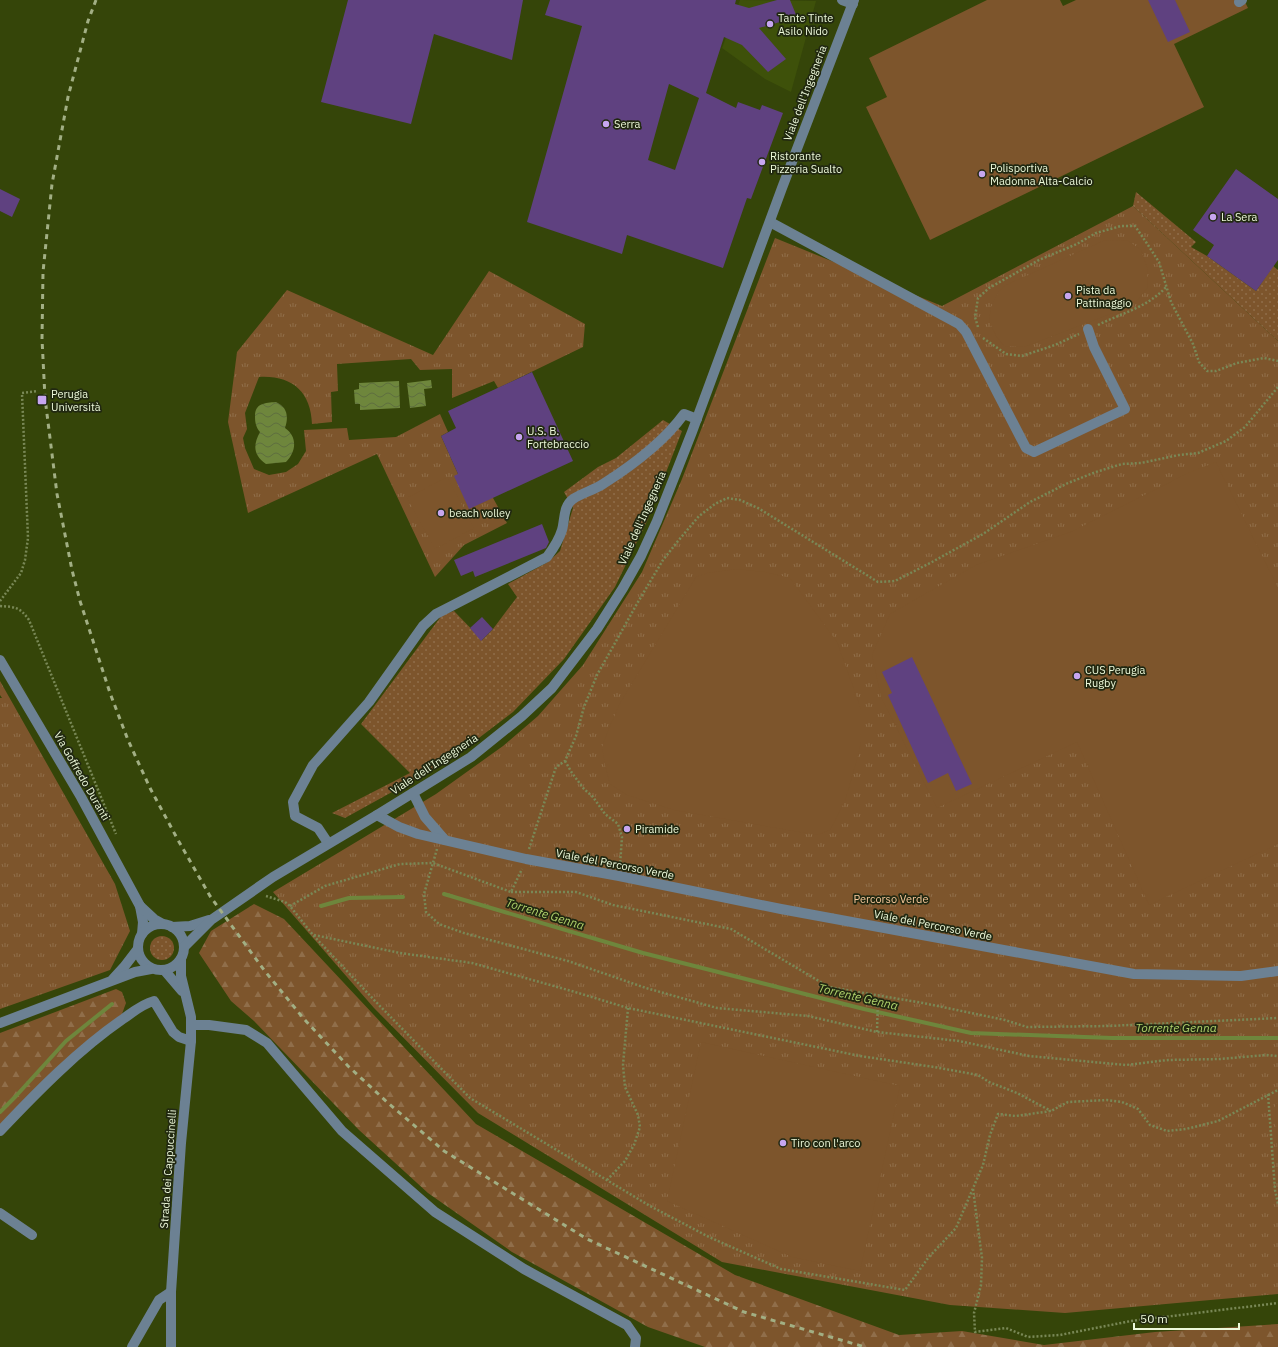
<svg xmlns="http://www.w3.org/2000/svg" width="1278" height="1347" viewBox="0 0 1278 1347" font-family="'IBM Plex Sans',sans-serif">
  <style>
    .built { fill: #3e510a }
    .grass { fill: url(#grass-tufts) }
    .forest { fill: url(#forest-firs) }
    .garden { fill: url(#garden-dots) }
    .pitch { fill: #7d552c }
    .water { fill: url(#water-waves) }
    .lines { fill: none; stroke-linecap: round; stroke-linejoin: round }
    .stream { stroke: #6e863c; stroke-width: 4 }
    .building { fill: #5f4180; fill-rule: evenodd }
    .path { stroke: #798856; stroke-width: 2.5; stroke-dasharray: 2 2; stroke-linecap: butt }
    .minor { stroke: #6c8193; stroke-width: 10 }
    .rail { stroke: #a2af84; stroke-width: 3; stroke-dasharray: 5 5; stroke-linecap: butt }
    .poi-dot { fill: #c7a6f0; stroke: #212811; stroke-width: 1.5 }
    .labels { text-anchor: middle; stroke-width: 3.5; stroke-linejoin: round; paint-order: stroke }
    .poi-label { font-size: 11px; fill: #edf9da; stroke: #212811; text-anchor: start }
    .street-label { font-size: 11px; fill: #edf9da; stroke: #212811 }
    .park-label { font-size: 11px; fill: #f9c99c; stroke: #212811 }
    .water-label { font-size: 12px; font-style: italic; fill: #afd16b; stroke: #212811 }
  </style>
  <defs>
    <pattern id="grass-tufts" width="24" height="20" patternUnits="userSpaceOnUse"><rect width="24" height="20" fill="#7d552c"/><path d="M3 7l-1-3M5 7V3M7 7l1-3M15 17l-1-3M17 17v-4M19 17l1-3" fill="none" stroke="#906e4a"/></pattern>
    <pattern id="forest-firs" width="22" height="20" patternUnits="userSpaceOnUse"><rect width="22" height="20" fill="#7d552c"/><path d="M5 1l3.5 6h-7zM16 11l3.5 6h-7z" fill="#906e4a"/></pattern>
    <pattern id="garden-dots" width="8" height="8" patternUnits="userSpaceOnUse"><rect width="8" height="8" fill="#7d552c"/><path d="M2 2h.1M6 6h.1" fill="none" stroke="#906e4a" stroke-width="1.8" stroke-linecap="round"/></pattern>
    <pattern id="water-waves" width="16" height="10" patternUnits="userSpaceOnUse"><rect width="16" height="10" fill="#6e863c"/><path d="M0 5q4-4 8 0t8 0" fill="none" stroke="#5e6e3e"/></pattern>
  </defs>
  <rect width="100%" height="100%" fill="#354509"/>
  <path class="built" d="M740,0L816,1L791,92L765,79L722,48Z"/>
  <g class="grass">
    <path d="M1133,206L1278,341V1294L1065,1313L950,1305L722,1262L478,1113L374,1008L273,892L436,794L503,746L538,716L583,665L642,572L682,479L775,238L942,306Z"/>
    <path d="M489,271L585,324L583,347L498,388L494,381L452,398V369L420,370L411,359L337,364L338,391L331,392L332,422L312,424C311,391 291,375 259,377L245,413L247,429L243,438L245,448L254,469L269,475L286,472L298,464L306,451L304,430L347,428L349,440L396,437L440,414L448,432L441,436L458,474L493,498L507,523L464,545L435,577L377,454L248,513L228,422L237,352L287,290L433,355Z"/>
    <path d="M0,681L115,884L130,931L110,970L0,1009V698H2L0,695Z"/>
  </g>
  <g class="forest">
    <path d="M254,904L284,919L476,1124L735,1275L899,1335L962,1331L1044,1345L1155,1332L1278,1324V1347H705L648,1327L512,1252L428,1193L359,1130L254,1021L231,1001L199,953L211,931Z"/>
    <path d="M116,989L122,992L126,1003L119,1022L0,1131V1033Z"/>
  </g>
  <g class="garden">
    <path d="M1136,192L1196,242L1191,247L1207,256L1256,291L1273,266L1278,270V341L1133,206Z"/>
    <path d="M663,420L682,431L648,519L615,587L564,659L513,712L450,760L345,818L332,813L410,773L361,724L442,615L454,611L482,640L493,629L517,597L508,584L548,562L560,551L573,508L564,492L598,467L616,458Z"/>
    <circle cx="162" cy="948" r="12"/>
  </g>
  <g class="pitch">
    <path d="M987,0H1060L1063,6L1076,0H1244L1248,8L1174,44L1204,107L930,240L866,107L887,97L869,58Z"/>
    <path d="M1127,240L1141,250L1147,267L1148,287L1136,302L1113,313L1024,347L1004,346L996,336L989,321L991,307L999,291L1006,285L1103,241Z"/>
    <path d="M1216,462L1278,588V844L1149,905L1077,742L937,808L881,697L872,655L890,614L976,565L1073,531L1186,474Z"/>
    <path d="M447,477L474,528L435,549L407,498Z"/>
    <path d="M737,569L765,572L790,578L837,642L861,709V742L858,756L845,801L830,830L817,835L674,810L627,795L610,784L605,765L602,747L608,731L619,705L696,577L707,573Z"/>
    <path d="M701,1042L900,1086L860,1271L792,1257L667,1201Z"/>
    <path d="M1278,1103V1157L1275,1104Z"/>
  </g>
  <g class="water">
    <path d="M431,380L432,388L424,389L426,406L410,408L407,383Z"/>
    <path d="M399,381L400,408L360,410V404H355L354,390L359,389V383Z"/>
    <path d="M276,402C287,407 289,416 285,428C298,437 296,452 286,462L266,464C253,455 253,445 260,432C256,427 255,423 255,416C255,403 265,403 276,402Z"/>
  </g>
  <g class="lines">
    <g class="stream">
      <path d="M444,894L643,953L864,1009L971,1033L1112,1038H1278"/>
      <path d="M321,906L349,898L403,897"/>
      <path d="M0,1112L16,1096L66,1041L112,1004"/>
    </g>
  </g>
  <g class="building">
    <path d="M348,0H523L512,60L434,34L411,124L321,102Z"/>
    <path d="M550,0H736L735,4L749,8L777,0H790L797,17L759,28L786,59L768,72L742,45L724,37L706,93L736,108L738,102L760,110L762,105L783,113L751,199L747,198L723,268L627,235L622,254L527,222L582,26L545,15ZM669,84L699,98L675,170L648,160Z"/>
    <path d="M1148,0H1175L1190,32L1168,42Z"/>
    <path d="M1236,169L1278,199V260L1256,291L1207,256L1214,245L1193,230Z"/>
    <path d="M0,189L20,199L12,217L0,211Z"/>
    <path d="M532,372L573,461L469,509L454,476L458,474L441,436L456,428L448,411Z"/>
    <path d="M542,524L549,542L546,548L475,577L473,571L461,576L454,560Z"/>
    <path d="M482,617L493,629L481,641L470,628Z"/>
    <path d="M912,657L972,784L956,791L948,773L928,783L888,695L892,693L882,672Z"/>
  </g>
  <g class="lines">
    <g class="path">
      <path d="M1098,325C1122,313 1148,307 1166,287"/>
      <path d="M978,327L975,317L978,298L989,288L1039,260L1077,244L1096,233L1121,226H1135L1146,242L1159,262L1171,302L1193,344L1199,362L1207,371H1216L1237,363L1264,358L1278,361"/>
      <path d="M983,338L1006,354L1022,356L1055,345L1079,334"/>
      <path d="M0,601L21,573L25,560L28,538L22,393L38,391"/>
      <path d="M0,606C15,607 20,607 29,620L116,834"/>
      <path d="M565,761L572,773L584,789L593,797L605,814L618,824L622,837L620,865"/>
      <path d="M437,849L424,894L426,912L439,924L464,933L568,961L646,988L717,1008L808,1016L877,1032L959,1041L1029,1056L1093,1062L1126,1065L1168,1060L1220,1059L1266,1055L1278,1056"/>
      <path d="M529,849L556,767L565,761L576,736L584,707L597,675L638,602L663,560L678,541L699,516L715,504L727,498L740,500L758,508L878,582L895,581L932,562L983,534L1030,502L1068,483L1096,472L1122,464L1141,463L1179,455L1198,453L1226,441L1245,427L1278,387"/>
      <path d="M511,892H576L613,905L731,929L829,987L923,1003L1005,1020L1027,1027L1109,1026L1278,1018"/>
      <path d="M266,896L285,902L290,906L313,935L376,1002L470,1098L650,1206L709,1237L781,1269L905,1290L928,1258L956,1228L983,1165L990,1135L998,1114L1016,1116L1051,1111L1068,1102L1107,1100L1122,1102L1138,1109L1150,1125L1167,1131L1186,1129L1218,1121L1278,1090"/>
      <path d="M290,906L325,886L400,864L433,863L511,892L522,869"/>
      <path d="M314,935L400,953L472,963L575,992L628,1008L860,1056L934,1067L978,1075L989,1082L1017,1093L1051,1111"/>
      <path d="M877,1032L878,996"/>
      <path d="M1268,1094L1275,1190L1278,1204"/>
      <path d="M607,1180L625,1161L634,1145L640,1127L638,1115L625,1087L623,1065L628,1008"/>
      <path d="M973,1189L982,1258L981,1285L974,1313L975,1332L1006,1328L1028,1337L1060,1335L1131,1321L1278,1303"/>
    </g>
    <g class="minor">
      <path d="M842,0L853,4"/>
      <path d="M1239,2L1242,0"/>
      <path d="M770,222L959,324L966,332L1026,448L1034,452L1125,409L1094,347L1088,329"/>
      <path d="M0,660L81,797L140,906L143,922L142,934"/>
      <path d="M413,793L425,817L445,840"/>
      <path d="M377,815L399,827L418,834L526,859L619,876L781,909L1134,974L1241,976L1278,971"/>
      <path d="M328,843L318,828L295,816L293,802L313,765L369,702L423,626L436,614L547,557C553,549 559,540 562,530C565,520 563,506 573,499C582,493 594,490 603,484C633,465 663,443 684,414L697,419"/>
      <path d="M140,906L154,919L163,924"/>
      <circle cx="161" cy="947" r="23"/>
      <path d="M172,927L190,926L209,920"/>
      <path d="M184,947L211,920L273,877L377,815L471,757L522,716L552,688L597,629L623,588L641,556L657,521L692,432L782,188L854,0"/>
      <path d="M165,971L182,991"/>
      <path d="M113,979L124,967L137,950"/>
      <path d="M0,1023L135,972L151,969"/>
      <path d="M191,1025H209L246,1030L267,1043L342,1131L435,1212L524,1269L627,1325L636,1338L635,1347"/>
      <path d="M0,1131C37,1092 78,1050 123,1019C133,1012 142,1004 154,1001L173,1032L179,1037L191,1041"/>
      <path d="M0,1213L32,1235"/>
      <path d="M132,1347L159,1300L171,1292"/>
      <path d="M171,1347V1292L181,1143L191,1041V1017L181,976V959"/>
    </g>
    <path class="rail" d="M96,0L88,21L68,97L52,184L43,272L42,339L45,398L57,494L72,570L80,601L110,693L128,740L150,788L178,840L210,896L264,970L304,1019L348,1066L387,1102L444,1151L587,1239L744,1312L865,1347"/>
  </g>
  <g class="poi-dot">
    <circle cx="770" cy="24" r="4"/>
    <circle cx="606" cy="124" r="4"/>
    <circle cx="762" cy="162" r="4"/>
    <circle cx="982" cy="174" r="4"/>
    <circle cx="1213" cy="217" r="4"/>
    <circle cx="1068" cy="296" r="4"/>
    <rect x="37" y="395" width="10" height="10" rx="2"/>
    <circle cx="519" cy="437" r="4"/>
    <circle cx="441" cy="513" r="4"/>
    <circle cx="1077" cy="676" r="4"/>
    <circle cx="627" cy="829" r="4"/>
    <circle cx="783" cy="1143" r="4"/>
  </g>
  <g class="labels">
    <g class="poi-label">
      <text x="778" y="22">Tante Tinte<tspan x="778" dy="13">Asilo Nido</tspan></text>
      <text x="614" y="128">Serra</text>
      <text x="770" y="160">Ristorante<tspan x="770" dy="13">Pizzeria Sualto</tspan></text>
      <text x="990" y="172">Polisportiva<tspan x="990" dy="13">Madonna Alta-Calcio</tspan></text>
      <text x="1221" y="221">La Sera</text>
      <text x="1076" y="294">Pista da<tspan x="1076" dy="13">Pattinaggio</tspan></text>
      <text x="51" y="398">Perugia<tspan x="51" dy="13">Università</tspan></text>
      <text x="527" y="435">U.S. B.<tspan x="527" dy="13">Fortebraccio</tspan></text>
      <text x="449" y="517">beach volley</text>
      <text x="1085" y="674">CUS Perugia<tspan x="1085" dy="13">Rugby</tspan></text>
      <text x="635" y="833">Piramide</text>
      <text x="791" y="1147">Tiro con l'arco</text>
    </g>
    <g class="street-label">
      <text transform="translate(805 93) rotate(-69)" y="4">Viale dell'Ingegneria</text>
      <text transform="translate(642 518) rotate(-66)" y="4">Viale dell'Ingegneria</text>
      <text transform="translate(434 764) rotate(-33)" y="4">Viale dell'Ingegneria</text>
      <text transform="translate(82 776) rotate(60)" y="4">Via Goffredo Duranti</text>
      <text transform="translate(615 864) rotate(11)" y="4">Viale del Percorso Verde</text>
      <text transform="translate(933 925) rotate(11)" y="4">Viale del Percorso Verde</text>
      <text transform="translate(168 1169) rotate(-86)" y="4">Strada dei Cappuccinelli</text>
    </g>
    <g class="park-label">
      <text x="891" y="903">Percorso Verde</text>
    </g>
    <g class="water-label">
      <text transform="translate(545 914) rotate(17)" y="4">Torrente Genna</text>
      <text transform="translate(858 997) rotate(13)" y="4">Torrente Genna</text>
      <text x="1176" y="1032">Torrente Genna</text>
    </g>
  </g>
  <path d="M1134 1323v6h105v-6" fill="none" stroke="#edf9da" stroke-width="2"/>
  <text x="1140" y="1323" font-size="12" fill="#edf9da" stroke="#212811" stroke-width="3" paint-order="stroke">50 m</text>
</svg>
